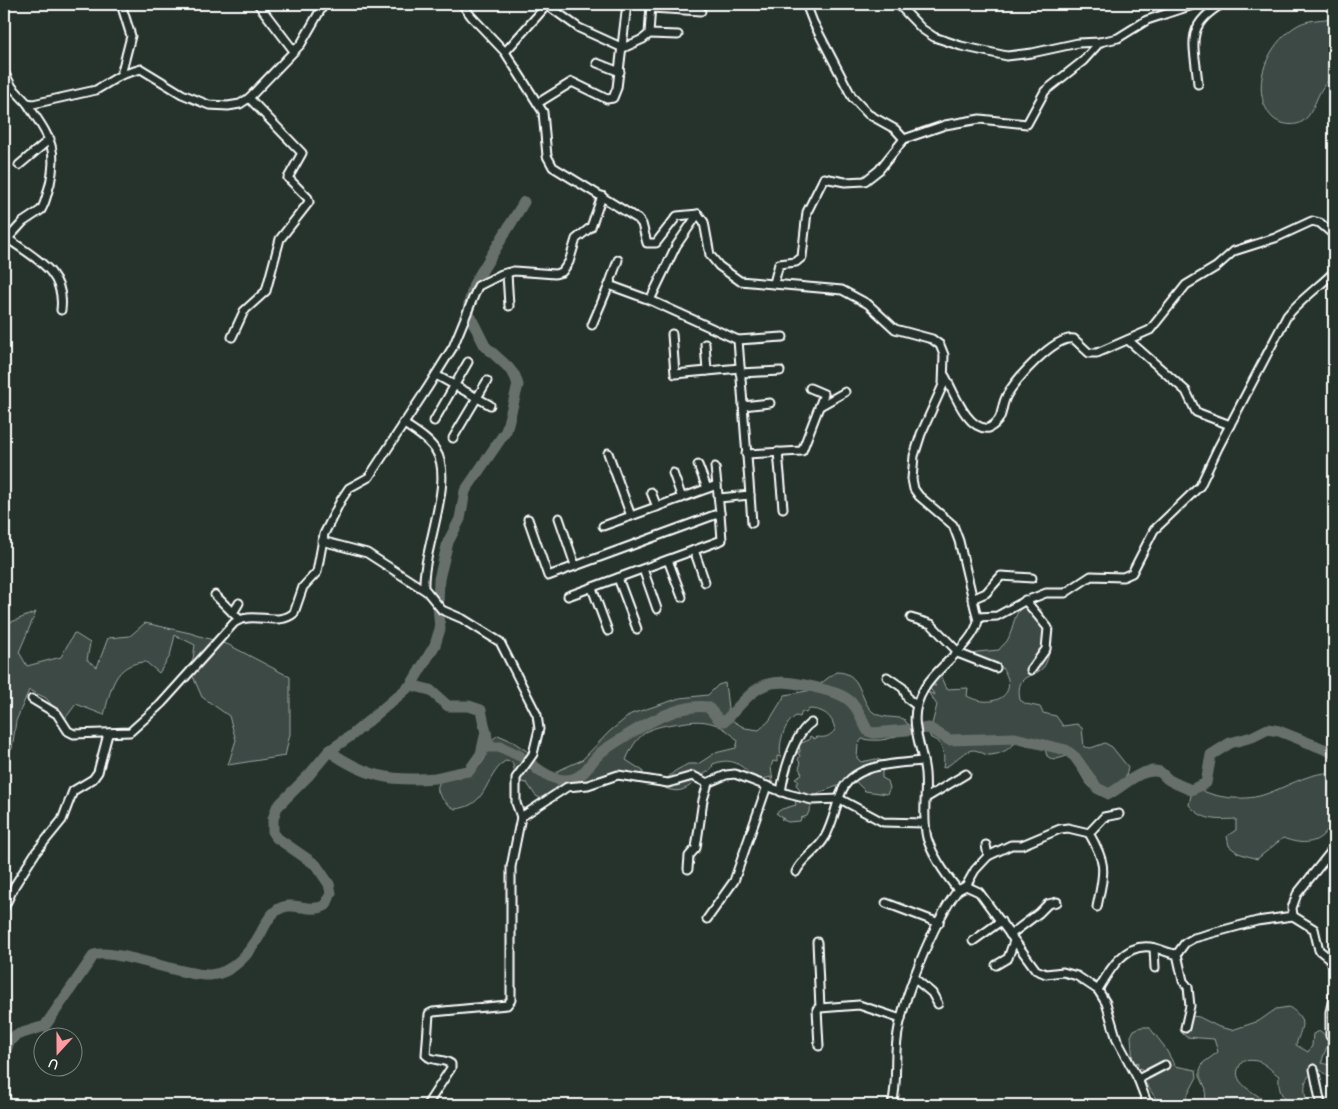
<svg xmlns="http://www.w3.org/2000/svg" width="1338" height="1109" viewBox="0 0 1338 1109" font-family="'Comic Neue',sans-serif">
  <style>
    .green { fill: #3e4944; stroke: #9ea4a2 }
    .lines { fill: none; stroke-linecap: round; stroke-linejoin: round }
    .river { stroke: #67706c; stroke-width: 11 }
    .minor-casing { stroke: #fff; stroke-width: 11 }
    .minor { stroke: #26332d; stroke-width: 7 }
  </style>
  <rect width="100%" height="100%" fill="#26332d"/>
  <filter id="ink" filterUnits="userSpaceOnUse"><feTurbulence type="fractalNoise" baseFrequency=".02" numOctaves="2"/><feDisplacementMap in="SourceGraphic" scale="10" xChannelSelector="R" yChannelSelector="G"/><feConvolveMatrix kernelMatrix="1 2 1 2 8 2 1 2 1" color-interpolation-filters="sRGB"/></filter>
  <g filter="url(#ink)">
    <g class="green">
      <path d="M1334,18V81L1329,80C1315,92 1315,116 1300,123C1294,125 1288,125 1282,123C1272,120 1268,113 1264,104C1254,75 1272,40 1298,25C1309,19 1322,20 1334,18Z"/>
      <path d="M1029,603L1041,609C1040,628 1055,644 1046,663C1039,680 1014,669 1020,700L1026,704L1040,707L1043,713L1056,716L1063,726L1077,724L1082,728L1084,747L1091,748L1105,743L1112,747L1128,767L1125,780L1110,794C1082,794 1085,771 1067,756L1053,760L1047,756L1045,749C1006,731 1021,751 991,755C983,756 977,747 969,751C958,755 954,764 943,768C945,754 944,743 931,738L927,730L932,724L937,705L928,692L935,695L927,685L936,686L929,678L935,673L941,677L946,689L968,688L967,696C995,711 1025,692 998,663L984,665L972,656L977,652L999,650C1001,646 1005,644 1007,641C1015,627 1012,610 1029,603Z"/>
      <path d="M36,612L19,652L27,666L61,657L74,633L90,643L87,660L97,667L108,638L130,636L145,623L190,633L229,645L290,677V734L285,756L228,765L236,740L229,716L202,697L191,672L195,645L175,635L170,656L159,673L146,662C114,663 111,689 104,715L76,704L64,720L46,698L29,690L16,721L12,749L4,757V625Z"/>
      <path d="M836,672C863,672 858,699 873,712C882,719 894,716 904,719L908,725V729C893,740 880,742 862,739L858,744L857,758L861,762L876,759L883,761L886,768L882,772V778L888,781L890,788L887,794L865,791L854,780L821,792L816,796L807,816L801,818L800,821L788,822L781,819H784L776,813L782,809L796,805L795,801L800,799L799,788L796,785L799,781L795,778L802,774L799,768L801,763L798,760L800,755L796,752H800L799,744L809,740L810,736L815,739L817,737C825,738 829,737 835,730C833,716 823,709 809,709L806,713L802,711L800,717L796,716C784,723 778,744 781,757L777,756V762L773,761L771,767L774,789L771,785V777L755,781C744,766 733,756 713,764L711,770C694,778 687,798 665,788L664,781L675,771L688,764H698L715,753L736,748L738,741C724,725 708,719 687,722C655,727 640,726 626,760L643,771L642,778L606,781L541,799L535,795L527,783C514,782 516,773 512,762L505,761C483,779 488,806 455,809C446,804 429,790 443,779C454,771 469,778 481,764C490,754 485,744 498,735L512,741L531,754L525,759L534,773L557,780V771L582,760L609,732L631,714L680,698L708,695L718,685L725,683L729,716L733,721L745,728L759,730L769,721L785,695L812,690Z"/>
      <path d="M1325,773L1334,790V823C1329,827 1327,830 1323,835C1312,846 1296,843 1283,838L1257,859L1238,853L1229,846L1227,836L1236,830V819C1216,820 1203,821 1189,805L1191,795L1201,790C1219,799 1247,801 1266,794C1286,787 1305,775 1325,773Z"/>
      <path d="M1289,1007C1309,1020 1301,1027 1296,1045L1308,1052L1312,1046L1313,1034L1320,1031C1335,1041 1323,1050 1322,1063L1329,1065L1334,1063V1081L1320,1070C1305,1074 1303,1084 1306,1099L1301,1105C1283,1101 1278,1094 1279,1076C1265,1066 1263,1058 1243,1061C1224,1083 1259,1093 1270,1105H1200L1205,1103L1206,1089L1200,1076V1070L1203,1063L1218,1052L1214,1039L1186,1037L1181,1032L1183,1025L1192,1016L1199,1017L1219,1027L1232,1030L1259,1021L1276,1009Z"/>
      <path d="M1141,1027H1149L1164,1046L1175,1066L1196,1070L1197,1077L1186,1098L1195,1105H1160L1141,1076V1068L1136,1070L1138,1062L1133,1064L1131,1036L1134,1030Z"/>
    </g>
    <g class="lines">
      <g class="river">
        <path d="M411,685L430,690L448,706H469L481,710L489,747H501L520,756"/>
        <path d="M329,751C365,776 390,782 435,778C446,776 457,772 469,771L481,754L486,732"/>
        <path d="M526,760C542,773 564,790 583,773C590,766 595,756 604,750C630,733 676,702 708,707L720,721H725C758,685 763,675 814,687C828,691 843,693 853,704C860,711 862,722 868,731L874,733L929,728L949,740L1015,738L1066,750L1075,757L1097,788L1109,794C1123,787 1142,766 1160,772C1163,774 1166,778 1169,780C1176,784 1184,787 1191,790L1206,783L1211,755L1230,743L1252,737L1268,729L1279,731L1334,753"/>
        <path d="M4,1056L9,1042L16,1035L45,1026L94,955C115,948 182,976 210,975C233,974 251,951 261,933C265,925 269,916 276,911C291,898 310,915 326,905L331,893L329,884L316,865L277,838L273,833V819L277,807L309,775L329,751L352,735L411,685L435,645L440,629L438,605L439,579L448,542L460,519L465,491L506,431L518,385L515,376L507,366L485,346L468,312L469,304L474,284L524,202"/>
        <path d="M4,1089L8,1105"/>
      </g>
      <g class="minor-casing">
        <g id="minor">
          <path d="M121,4L131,36L121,75"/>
          <path d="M258,4L294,51"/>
          <path d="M462,4L471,16L505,52L543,112L547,156L553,167L638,219L642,224L647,243H656L677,216L698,214L704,222L710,255L719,266L740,281L842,290L868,304L895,329L932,339L940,345L944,355L943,385L921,434L914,456L912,479L914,489L919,496L953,525L959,541L978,621C973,645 937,666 924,689C905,720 922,742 925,773C927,795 922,817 927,838C933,857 945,874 958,890C934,921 901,1001 897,1040C894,1062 898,1083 892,1105"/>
          <path d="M806,4L813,22L852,97L868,114L895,129L904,139"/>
          <path d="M898,4L922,29L934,37L961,46L1007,56L1032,53L1078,43L1100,42L1118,38L1147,20L1196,4"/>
          <path d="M547,5L579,28L623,48L643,39L649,34L651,4"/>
          <path d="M651,8L701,11"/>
          <path d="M649,34L678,35"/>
          <path d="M505,52L548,4"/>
          <path d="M597,63L620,72"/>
          <path d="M4,72L12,87"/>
          <path d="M1198,84C1195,45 1183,27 1222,4"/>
          <path d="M4,86L12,87L27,103L33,104L96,90L121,75L141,69L182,94L209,105L228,106L240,104L249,98L301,44L324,4"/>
          <path d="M538,103L572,82L607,99L613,98L617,88L627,4"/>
          <path d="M19,165L50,139"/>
          <path d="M7,238C34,258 66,271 61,310"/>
          <path d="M4,243L23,222L41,210C46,202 47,193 50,184C59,144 47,135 27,103"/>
          <path d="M507,273L509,306"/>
          <path d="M774,283L779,264L796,262L802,257L807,212L824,178L845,182L865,181L879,170L904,139L945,125L980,119L1027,124L1045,91L1083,61L1100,42"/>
          <path d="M609,285L618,260"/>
          <path d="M650,300L738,340L750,495L719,498"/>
          <path d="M592,325L609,285L650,300L676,246L698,214"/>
          <path d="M672,334L675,374L740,368"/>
          <path d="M232,337L244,311L266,291L280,239L309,202L308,198L288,178L302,153L249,98"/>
          <path d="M738,340L783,337"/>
          <path d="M1128,340L1186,391L1196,412L1230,425"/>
          <path d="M705,344L707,371"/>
          <path d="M740,373L780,371"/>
          <path d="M436,375L490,405"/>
          <path d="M945,376C954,392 967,431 989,428C1006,418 999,409 1007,395C1016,379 1055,335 1074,339L1089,353H1097L1150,330L1186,285L1216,267L1234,251L1275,238L1312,221L1320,223L1334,235"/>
          <path d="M743,406L770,403"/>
          <path d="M820,406L845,392"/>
          <path d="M434,421L468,362"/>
          <path d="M403,423C414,431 429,439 436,451C455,481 422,551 424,588L442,610L463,619L500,642L537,715L539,729L533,754L516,778V803L521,817"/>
          <path d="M453,438L487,381"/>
          <path d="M778,452L783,508"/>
          <path d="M608,453L631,516L717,485"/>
          <path d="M746,454L802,451L824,394L810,388"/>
          <path d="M698,465L707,488"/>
          <path d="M673,473L682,498"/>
          <path d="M651,492L657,507"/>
          <path d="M750,495L752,523"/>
          <path d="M559,518L575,565"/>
          <path d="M528,519L548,576L720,513L715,467"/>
          <path d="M603,526L631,516"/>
          <path d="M322,541L367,553L426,591"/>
          <path d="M694,550L705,582"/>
          <path d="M668,560L682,597"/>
          <path d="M643,569L657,609"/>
          <path d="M618,578L637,629"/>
          <path d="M592,588L608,631"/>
          <path d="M215,595L239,619"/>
          <path d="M568,596L722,540L720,513"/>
          <path d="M972,599L986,593L1001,576L1032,578"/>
          <path d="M1025,600L1048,628L1046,649L1031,670"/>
          <path d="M233,613L239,603"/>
          <path d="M978,617L997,616L1023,602L1046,593H1065L1091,576L1123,577L1132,573L1154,530L1200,486L1218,448L1287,316C1301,299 1319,287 1334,272"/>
          <path d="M911,618L931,624L960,654L996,668"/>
          <path d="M887,677L903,688L908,699L916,705"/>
          <path d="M32,699L57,714L68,731L74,734L130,732L161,704L234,623C251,610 278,627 294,613L303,587L317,572L324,534L341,500L349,488L369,477L428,387L453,347L478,286L502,274L514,271L555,274L562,272L569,262L576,239L591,227L602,196"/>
          <path d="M781,792C784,772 794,734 811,723"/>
          <path d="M926,798L966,774"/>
          <path d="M1089,833C1108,866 1104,871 1097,907"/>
          <path d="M988,856L1011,845H1022L1060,829L1068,828L1089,833L1104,817L1119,814"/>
          <path d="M688,869L689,856L696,848L703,800L708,783"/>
          <path d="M796,872C803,857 818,851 825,837C833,823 835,808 841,793C852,763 896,764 922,761"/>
          <path d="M966,886L975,870L988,856L986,845"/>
          <path d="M958,890L966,886L979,892L1036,970L1046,974L1063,972L1077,976L1098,990L1106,1003L1117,1040L1138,1079L1148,1105"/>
          <path d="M886,903L939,923"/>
          <path d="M4,908L15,885L36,852L62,820L73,791L93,779L98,772L108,734"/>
          <path d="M1293,916L1314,929L1319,950L1330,959L1334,967"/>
          <path d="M707,919L734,881L767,786"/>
          <path d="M1010,935L1039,913L1048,904L1057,902"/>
          <path d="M973,941L1001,921"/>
          <path d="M817,942L820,1008L859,1005L901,1019"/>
          <path d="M1154,948L1155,968"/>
          <path d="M1177,954L1183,981L1188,987L1190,1006L1185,1028"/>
          <path d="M996,965L1008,958L1014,941"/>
          <path d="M914,978L932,993L938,1004"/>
          <path d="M1334,984V992"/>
          <path d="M1098,990C1109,971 1123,944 1150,947C1160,948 1168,954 1177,954L1185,943L1194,938L1257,921L1293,916L1292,908L1297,894L1334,848"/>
          <path d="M1330,1036V1012L1334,994"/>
          <path d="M819,1046L817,1009L820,1008"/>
          <path d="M1314,1069L1321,1105"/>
          <path d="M1138,1079L1165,1065"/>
          <path d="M427,1105L451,1068V1064C443,1058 432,1062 426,1055L429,1014L433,1012L507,1005L511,1000V867L521,817L567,787L588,785L618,775L668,783L693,776L707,783L726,775L735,774L788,794L812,800L840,799L883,822L924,823"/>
        </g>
      </g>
      <use href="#minor" class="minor"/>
    </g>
  </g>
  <rect width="1338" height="1109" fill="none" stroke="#26332d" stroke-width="20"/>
  <rect x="10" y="10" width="1318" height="1089" fill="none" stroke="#fff" stroke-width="2" filter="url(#ink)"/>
  <g transform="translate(58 1052) rotate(201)"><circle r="24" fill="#26332d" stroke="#7d8581"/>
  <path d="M0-4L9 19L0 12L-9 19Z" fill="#ff9aa2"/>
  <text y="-8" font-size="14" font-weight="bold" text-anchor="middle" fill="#ffffff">U</text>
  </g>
</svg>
